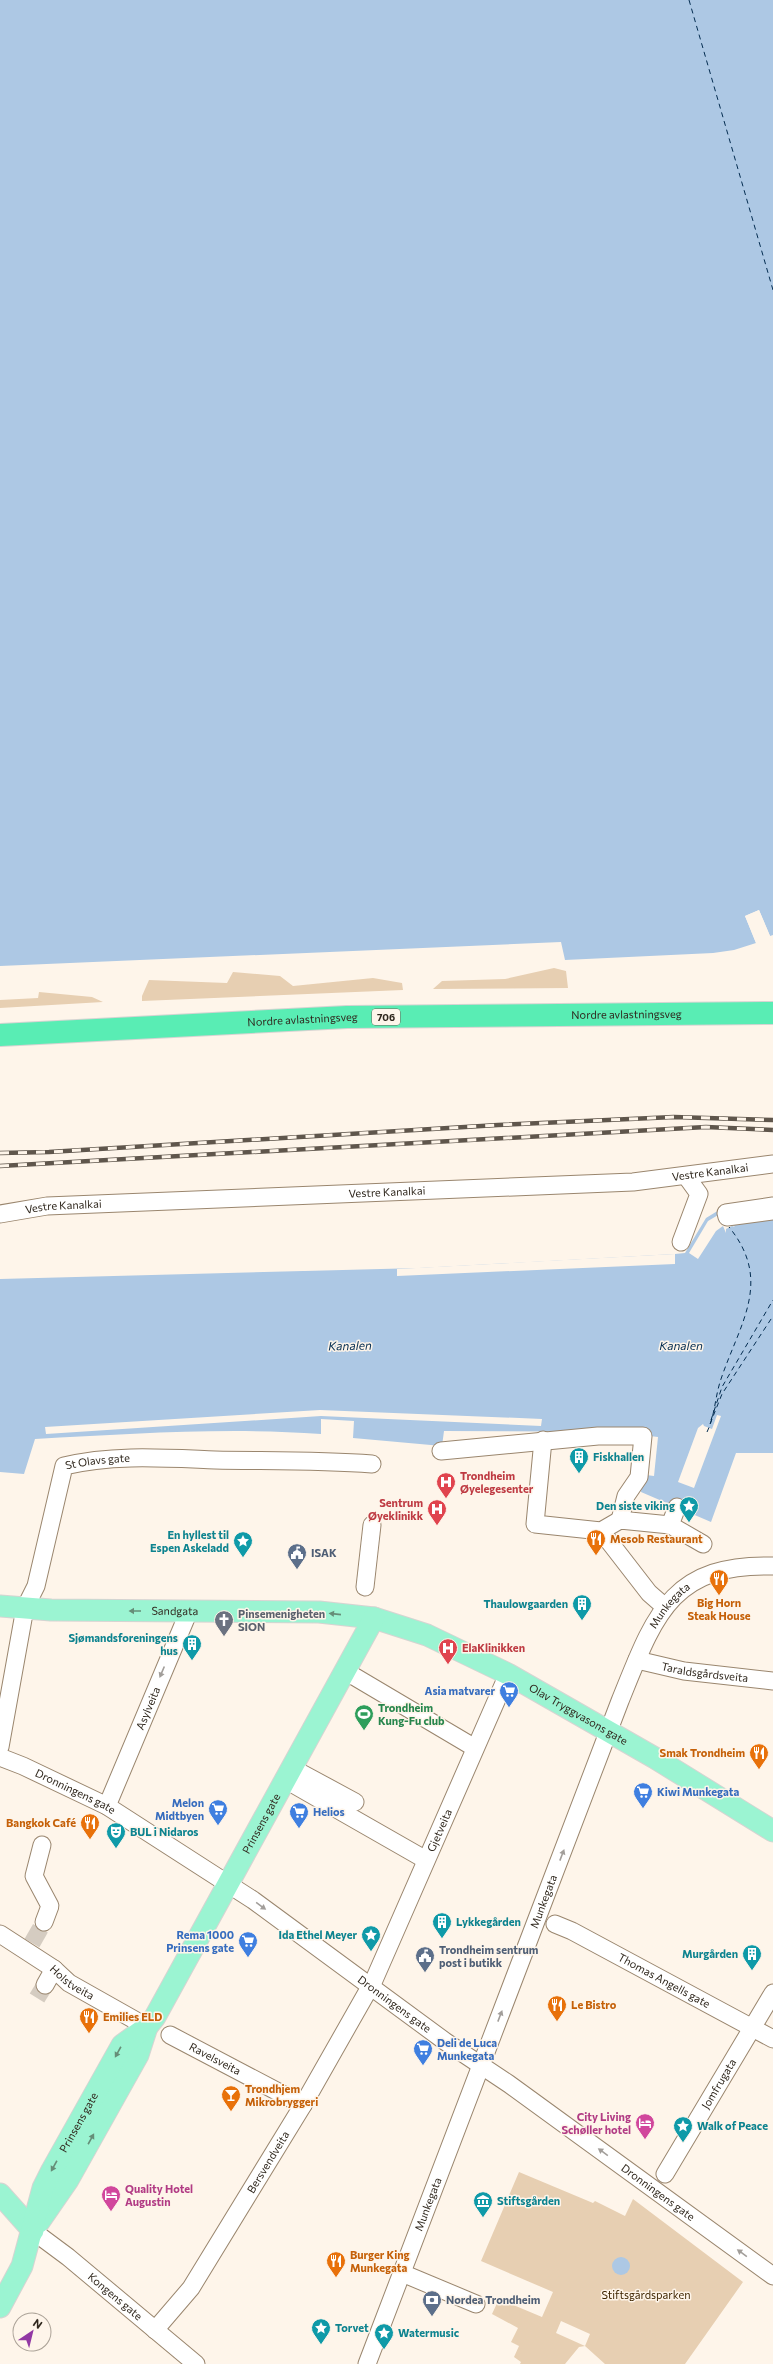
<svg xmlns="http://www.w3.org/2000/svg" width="773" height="2364" viewBox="0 0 773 2364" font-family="Commissioner,sans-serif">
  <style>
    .green { fill: #e7cfb2; fill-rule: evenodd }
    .water { fill: #adc8e4 }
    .pier { fill: #fef5ea }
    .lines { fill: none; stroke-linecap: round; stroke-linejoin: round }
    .ferry { stroke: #032c50; stroke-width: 1; stroke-dasharray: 5 4; stroke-linecap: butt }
    .minor-tunnel { stroke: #d5ccc1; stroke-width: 17; stroke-dasharray: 17 8; stroke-linecap: butt }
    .minor-casing { stroke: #9a866e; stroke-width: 19 }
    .major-casing { stroke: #d6d4d2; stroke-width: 23 }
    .highway-casing { stroke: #d6d4d2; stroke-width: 24 }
    .minor { stroke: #fff; stroke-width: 17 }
    .major { stroke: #9bf4d2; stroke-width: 21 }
    .highway { stroke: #59edb4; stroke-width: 22 }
    .rail-casing { stroke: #5f564c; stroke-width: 4.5 }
    .rail { stroke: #fef5ea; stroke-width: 3; stroke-dasharray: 9; stroke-linecap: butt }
    .oneway { fill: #668e78 }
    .oneway2 { fill: #a29e9a }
    .labels { text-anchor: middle; stroke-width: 3; stroke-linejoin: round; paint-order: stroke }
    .shield { fill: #fef5ea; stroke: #6e665b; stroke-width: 1 }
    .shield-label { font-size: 10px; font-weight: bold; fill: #30281e }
    .street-label { font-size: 11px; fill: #30281e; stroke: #fef5ea }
    .culture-label { font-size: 11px; font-weight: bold; fill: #0d838f; stroke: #fef5ea; text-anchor: start }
    .health-label { font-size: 11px; font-weight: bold; fill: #be3a42; stroke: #fef5ea; text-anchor: start }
    .food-label { font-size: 11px; font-weight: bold; fill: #c56008; stroke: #fef5ea; text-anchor: start }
    .service-label { font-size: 11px; font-weight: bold; fill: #4e5e75; stroke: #fef5ea; text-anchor: start }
    .worship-label { font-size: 11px; font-weight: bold; fill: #5b616d; stroke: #fef5ea; text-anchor: start }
    .shop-label { font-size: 11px; font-weight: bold; fill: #366cbe; stroke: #fef5ea; text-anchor: end }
    .leisure-label { font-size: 11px; font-weight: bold; fill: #27864d; stroke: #fef5ea; text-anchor: start }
    .hotel-label { font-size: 11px; font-weight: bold; fill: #b23c85; stroke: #fef5ea; text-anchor: end }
    .park-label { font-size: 11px; fill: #3e2500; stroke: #fef5ea }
    .water-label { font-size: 12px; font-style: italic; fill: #032c50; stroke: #fef5ea }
  </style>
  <rect width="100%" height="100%" fill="#fef5ea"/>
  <g class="green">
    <path d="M554,968L566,971L568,988L433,989L442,981L505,979Z"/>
    <path d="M233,972L280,976L293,986L373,978L402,983L403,990L142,1001V996L149,980L227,983Z"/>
    <path d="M39,992L92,997L103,1002L0,1008V1000L38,998Z"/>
    <path d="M519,2172L593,2203L595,2201L625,2216L633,2199L743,2282L685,2364H605L585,2346L579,2347L565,2364H520L521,2362L514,2357L519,2346L511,2342L518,2328L492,2314L499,2299L542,2317L553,2292L481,2261ZM561,2321L590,2334L585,2346L556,2333Z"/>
  </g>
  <g class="water">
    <path d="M0,0H773V935L770,936L759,910L745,916L756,943L734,950L713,953L565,960L561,942L0,966Z"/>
    <path d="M773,1201V1453H736L711,1522L641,1492L645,1456L644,1432L444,1431L442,1446L353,1438L354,1421L321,1419V1434C226,1427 130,1434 35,1439L24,1474L0,1472V1279L419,1268L675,1254L685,1253L706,1218L729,1204Z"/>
    <circle cx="621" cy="2266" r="9"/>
  </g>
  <g class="pier">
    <path d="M759,910L770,936L768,937L758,912L748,917L758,942L756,943L745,916Z"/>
    <path d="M730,1208L732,1224L735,1227L732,1226L726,1229V1233L723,1226L716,1231L698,1259L689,1253L708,1221Z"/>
    <path d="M675,1254V1264L397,1276V1269Z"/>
    <path d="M320,1410L542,1419L541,1426L321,1416L46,1434L45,1427Z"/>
    <path d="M717,1415L721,1416L694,1488L678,1482L698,1428L703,1424L704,1426L712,1429Z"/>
    <path d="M650,1436L658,1437L654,1476L646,1475Z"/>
  </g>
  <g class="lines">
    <g class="ferry">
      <path d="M689,0L773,290"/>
      <path d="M711,1420L722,1387L773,1300"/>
      <path d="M710,1424L722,1394L773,1316"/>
      <path d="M707,1432C715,1416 715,1396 721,1379C740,1323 773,1281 729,1227"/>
    </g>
    <g class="minor-tunnel">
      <path d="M32,1943L44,1922"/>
      <path d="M37,1998L45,1985"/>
    </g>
    <g class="minor-casing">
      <g id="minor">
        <path d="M773,1206L726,1213L727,1217L773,1211"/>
        <path id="s1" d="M0,1214L47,1206L633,1182L773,1164"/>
        <path d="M681,1242L699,1194L686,1176"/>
        <path d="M543,1440L535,1524L601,1531L620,1520L670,1525L703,1544"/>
        <path d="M441,1451L598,1436H643L639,1477L626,1496L620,1520"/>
        <path d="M670,1525L677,1507"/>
        <path d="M601,1531L649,1593L665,1607"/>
        <path d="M365,1587L372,1525"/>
        <path id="s2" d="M637,1660L684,1671L773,1681"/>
        <path d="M345,1671L475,1748"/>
        <path id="s3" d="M0,1747L25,1608L36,1586L64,1466C113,1454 165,1458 215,1460C268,1461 320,1460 372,1464"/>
        <path id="s4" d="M0,1757L23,1766L107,1806L253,1900L446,2042L509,2084L773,2276"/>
        <path d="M292,1768L355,1802"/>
        <path d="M286,1780L426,1860"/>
        <path id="s5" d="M107,1806L189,1611"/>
        <path d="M42,1845L34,1876L50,1906L44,1922"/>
        <path id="s6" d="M555,1924L572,1931L773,2039"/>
        <path id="s7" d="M0,1934L54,1969L69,1983L147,2027"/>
        <path d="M45,1985L54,1969"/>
        <path id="s8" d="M170,2035L303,2105"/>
        <path id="s9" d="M665,2174L773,1993"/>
        <path id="s10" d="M33,2231L68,2257L196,2364"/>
        <path d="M402,2273L476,2304"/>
        <path id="s11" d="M155,2330L191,2288L303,2105L374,1980L508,1674"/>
        <path id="s12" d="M367,2364L620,1701C654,1617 670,1563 773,1566"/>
      </g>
    </g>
    <g class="major-casing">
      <g id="major">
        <path id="s13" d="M0,1606L51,1610L319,1612L374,1618L427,1635L508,1674L655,1758L773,1831"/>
        <path d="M0,2194L33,2231"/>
        <path d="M39,2222L68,2180L138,2055L147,2027"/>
        <path id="s14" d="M0,2307L22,2266L43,2188L52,2170L122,2045L147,2027L155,2017L374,1618"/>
      </g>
    </g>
    <g class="highway-casing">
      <g id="highway">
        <path id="s15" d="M0,1035L347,1017L773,1013"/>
      </g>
    </g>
    <use href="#minor" class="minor"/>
    <use href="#major" class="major"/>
    <use href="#highway" class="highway"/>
    <g class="rail-casing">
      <g id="rail">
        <path d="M0,1153L49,1152L498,1125L674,1117L773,1120"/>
        <path d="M0,1166L706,1127L773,1130"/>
      </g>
    </g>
    <use href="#rail" class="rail"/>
  </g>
  <defs><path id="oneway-solid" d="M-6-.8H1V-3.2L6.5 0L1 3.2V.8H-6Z"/></defs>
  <g class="oneway">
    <use href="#oneway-solid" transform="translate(135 1611) rotate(-180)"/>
    <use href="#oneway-solid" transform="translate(335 1614) rotate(-174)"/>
    <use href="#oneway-solid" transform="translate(118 2052) rotate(119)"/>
    <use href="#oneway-solid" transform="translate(91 2139) rotate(-61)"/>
    <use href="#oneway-solid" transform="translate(54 2166) rotate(119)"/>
  </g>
  <g class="oneway2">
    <use href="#oneway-solid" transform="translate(162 1672) rotate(113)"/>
    <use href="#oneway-solid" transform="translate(562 1855) rotate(-69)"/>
    <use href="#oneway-solid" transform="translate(261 1906) rotate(36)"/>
    <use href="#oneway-solid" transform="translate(500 2016) rotate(-69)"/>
    <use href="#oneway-solid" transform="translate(603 2152) rotate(-144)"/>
    <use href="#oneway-solid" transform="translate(742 2253) rotate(-144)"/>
  </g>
  <defs>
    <g id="building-pin" transform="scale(1)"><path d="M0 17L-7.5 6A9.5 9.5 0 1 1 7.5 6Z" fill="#0f9aa8" stroke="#fef5ea"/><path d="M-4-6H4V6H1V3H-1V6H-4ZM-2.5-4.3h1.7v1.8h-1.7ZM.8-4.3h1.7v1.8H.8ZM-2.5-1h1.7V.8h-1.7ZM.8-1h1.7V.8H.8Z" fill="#fff"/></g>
    <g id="hospital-pin" transform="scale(1)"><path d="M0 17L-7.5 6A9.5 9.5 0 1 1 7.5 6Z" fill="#e0444e" stroke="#fef5ea"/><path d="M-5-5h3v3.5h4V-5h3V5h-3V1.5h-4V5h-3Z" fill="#fff"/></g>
    <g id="sight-pin" transform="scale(1)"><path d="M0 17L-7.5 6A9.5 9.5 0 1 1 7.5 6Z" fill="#0f9aa8" stroke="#fef5ea"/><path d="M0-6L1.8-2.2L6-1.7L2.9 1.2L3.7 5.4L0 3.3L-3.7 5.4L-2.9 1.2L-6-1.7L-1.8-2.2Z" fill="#fff"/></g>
    <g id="restaurant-pin" transform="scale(1)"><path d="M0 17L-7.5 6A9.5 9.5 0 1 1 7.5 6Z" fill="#e8710a" stroke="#fef5ea"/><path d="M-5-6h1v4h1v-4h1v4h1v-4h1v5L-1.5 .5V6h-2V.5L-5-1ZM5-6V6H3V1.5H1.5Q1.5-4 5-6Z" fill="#fff"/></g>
    <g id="civic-pin" transform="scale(1)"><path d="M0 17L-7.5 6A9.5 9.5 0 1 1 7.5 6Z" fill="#5c6f8a" stroke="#fef5ea"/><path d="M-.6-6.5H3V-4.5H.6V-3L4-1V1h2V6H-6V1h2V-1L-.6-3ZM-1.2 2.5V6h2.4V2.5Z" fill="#fff"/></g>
    <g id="church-pin" transform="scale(1)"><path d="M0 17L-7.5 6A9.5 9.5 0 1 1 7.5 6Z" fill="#6b7280" stroke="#fef5ea"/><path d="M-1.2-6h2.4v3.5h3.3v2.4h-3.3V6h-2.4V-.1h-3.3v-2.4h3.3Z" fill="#fff"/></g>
    <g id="supermarket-pin" transform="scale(1)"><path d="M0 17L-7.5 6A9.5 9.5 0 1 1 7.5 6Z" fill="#3f7fe0" stroke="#fef5ea"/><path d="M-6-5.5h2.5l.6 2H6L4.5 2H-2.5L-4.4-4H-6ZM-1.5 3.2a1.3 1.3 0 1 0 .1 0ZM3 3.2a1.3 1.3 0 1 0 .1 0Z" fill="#fff"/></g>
    <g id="stadium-pin" transform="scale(1)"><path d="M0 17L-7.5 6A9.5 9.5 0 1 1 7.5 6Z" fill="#2e9e5b" stroke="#fef5ea"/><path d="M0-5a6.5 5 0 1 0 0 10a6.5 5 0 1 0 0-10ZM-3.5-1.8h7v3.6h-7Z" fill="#fff"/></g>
    <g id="theatre-pin" transform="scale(1)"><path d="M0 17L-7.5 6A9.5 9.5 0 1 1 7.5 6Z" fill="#0f9aa8" stroke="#fef5ea"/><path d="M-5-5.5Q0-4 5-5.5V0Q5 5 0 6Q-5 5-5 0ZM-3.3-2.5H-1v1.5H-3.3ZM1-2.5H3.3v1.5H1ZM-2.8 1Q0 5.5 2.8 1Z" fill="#fff"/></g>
    <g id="bar-pin" transform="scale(1)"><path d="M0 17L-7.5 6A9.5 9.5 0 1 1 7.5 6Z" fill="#e8710a" stroke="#fef5ea"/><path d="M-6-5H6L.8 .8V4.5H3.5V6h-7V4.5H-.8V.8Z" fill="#fff"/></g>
    <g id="hotel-pin" transform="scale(1)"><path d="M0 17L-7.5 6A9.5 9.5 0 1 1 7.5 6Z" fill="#d1479c" stroke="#fef5ea"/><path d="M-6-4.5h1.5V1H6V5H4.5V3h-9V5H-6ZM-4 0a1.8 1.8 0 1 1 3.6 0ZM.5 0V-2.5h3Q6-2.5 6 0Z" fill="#fff"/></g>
    <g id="museum-pin" transform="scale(1)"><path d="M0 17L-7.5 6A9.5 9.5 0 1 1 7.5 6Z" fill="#0f9aa8" stroke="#fef5ea"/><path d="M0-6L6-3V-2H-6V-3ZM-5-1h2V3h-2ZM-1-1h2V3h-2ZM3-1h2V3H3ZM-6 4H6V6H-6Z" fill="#fff"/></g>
    <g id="bank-pin" transform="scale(1)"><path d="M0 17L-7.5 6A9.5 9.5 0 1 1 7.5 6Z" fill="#5c6f8a" stroke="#fef5ea"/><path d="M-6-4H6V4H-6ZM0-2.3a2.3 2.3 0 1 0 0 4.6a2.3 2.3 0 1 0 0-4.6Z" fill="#fff"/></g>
  </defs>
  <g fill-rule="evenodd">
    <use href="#building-pin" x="579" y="1457"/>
    <use href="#hospital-pin" x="446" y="1482"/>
    <use href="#sight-pin" x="689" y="1506"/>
    <use href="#hospital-pin" x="437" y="1509"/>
    <use href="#restaurant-pin" x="596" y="1539"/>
    <use href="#sight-pin" x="243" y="1541"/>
    <use href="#civic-pin" x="297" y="1553"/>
    <use href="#restaurant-pin" x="719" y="1579"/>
    <use href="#building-pin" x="582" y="1604"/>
    <use href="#church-pin" x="224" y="1620"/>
    <use href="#building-pin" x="192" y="1644"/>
    <use href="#hospital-pin" x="448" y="1648"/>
    <use href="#supermarket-pin" x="509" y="1691"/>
    <use href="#stadium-pin" x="364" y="1714"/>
    <use href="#restaurant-pin" x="759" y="1753"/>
    <use href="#supermarket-pin" x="643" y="1792"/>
    <use href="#supermarket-pin" x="218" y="1809"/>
    <use href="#supermarket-pin" x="299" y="1812"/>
    <use href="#restaurant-pin" x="90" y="1823"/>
    <use href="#theatre-pin" x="116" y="1832"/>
    <use href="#building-pin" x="442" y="1922"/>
    <use href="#sight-pin" x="371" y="1935"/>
    <use href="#supermarket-pin" x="248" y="1941"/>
    <use href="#building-pin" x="752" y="1954"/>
    <use href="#civic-pin" x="425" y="1956"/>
    <use href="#restaurant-pin" x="557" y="2005"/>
    <use href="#restaurant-pin" x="89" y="2017"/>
    <use href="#supermarket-pin" x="423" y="2049"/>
    <use href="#bar-pin" x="231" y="2095"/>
    <use href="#hotel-pin" x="645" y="2123"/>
    <use href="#sight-pin" x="683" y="2126"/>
    <use href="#hotel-pin" x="111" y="2195"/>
    <use href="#museum-pin" x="483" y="2201"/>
    <use href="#restaurant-pin" x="336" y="2261"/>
    <use href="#bank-pin" x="432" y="2300"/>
    <use href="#sight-pin" x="321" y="2328"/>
    <use href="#sight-pin" x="384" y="2333"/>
  </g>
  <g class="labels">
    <rect class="shield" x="372" y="1009" width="28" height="16" rx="3"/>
    <g class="shield-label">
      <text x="386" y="1021">706</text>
    </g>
    <g class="street-label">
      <text dy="4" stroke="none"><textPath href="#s15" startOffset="627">Nordre avlastningsveg</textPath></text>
      <text dy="4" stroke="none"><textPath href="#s15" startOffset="303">Nordre avlastningsveg</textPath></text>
      <text dy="4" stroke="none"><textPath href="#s1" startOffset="712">Vestre Kanalkai</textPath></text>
      <text dy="4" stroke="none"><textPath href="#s1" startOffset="388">Vestre Kanalkai</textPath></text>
      <text dy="4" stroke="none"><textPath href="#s1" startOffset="64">Vestre Kanalkai</textPath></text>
      <text dy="4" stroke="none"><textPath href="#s3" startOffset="323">St Olavs gate</textPath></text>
      <text dy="4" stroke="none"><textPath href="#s12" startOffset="818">Munkegata</textPath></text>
      <text dy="4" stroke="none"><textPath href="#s13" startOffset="175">Sandgata</textPath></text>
      <text dy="4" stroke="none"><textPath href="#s2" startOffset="69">Taraldsgårdsveita</textPath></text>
      <text dy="4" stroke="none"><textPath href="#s5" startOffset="106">Asylveita</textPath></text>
      <text dy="4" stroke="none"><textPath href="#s13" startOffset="601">Olav Tryggvasons gate</textPath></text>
      <text dy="4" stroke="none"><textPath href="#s4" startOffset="83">Dronningens gate</textPath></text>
      <text dy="4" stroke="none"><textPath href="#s14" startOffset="555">Prinsens gate</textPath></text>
      <text dy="4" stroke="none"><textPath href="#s11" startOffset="577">Gjetveita</textPath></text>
      <text dy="4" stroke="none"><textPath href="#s12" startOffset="495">Munkegata</textPath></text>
      <text dy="4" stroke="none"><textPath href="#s6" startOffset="123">Thomas Angells gate</textPath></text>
      <text dy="4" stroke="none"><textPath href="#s7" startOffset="87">Holstveita</textPath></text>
      <text dy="4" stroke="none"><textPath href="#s4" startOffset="467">Dronningens gate</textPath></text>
      <text dy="4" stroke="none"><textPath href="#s8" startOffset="51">Ravelsveita</textPath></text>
      <text dy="4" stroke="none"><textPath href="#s9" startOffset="105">Jomfrugata</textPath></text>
      <text dy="4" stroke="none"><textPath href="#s14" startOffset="202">Prinsens gate</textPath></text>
      <text dy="4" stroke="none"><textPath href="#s11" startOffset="203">Bersvendveita</textPath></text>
      <text dy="4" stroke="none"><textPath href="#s4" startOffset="791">Dronningens gate</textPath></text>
      <text dy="4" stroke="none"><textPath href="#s12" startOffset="171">Munkegata</textPath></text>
      <text dy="4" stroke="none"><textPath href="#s10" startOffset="105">Kongens gate</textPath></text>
    </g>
    <g class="culture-label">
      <text x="593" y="1461">Fiskhallen</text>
      <text x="675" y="1510" text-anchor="end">Den siste viking</text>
      <text x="229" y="1539" text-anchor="end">En hyllest til<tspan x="229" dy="13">Espen Askeladd</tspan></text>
      <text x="568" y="1608" text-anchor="end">Thaulowgaarden</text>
      <text x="178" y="1642" text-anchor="end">Sjømandsforeningens<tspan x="178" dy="13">hus</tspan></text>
      <text x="130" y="1836">BUL i Nidaros</text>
      <text x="456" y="1926">Lykkegården</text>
      <text x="357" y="1939" text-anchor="end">Ida Ethel Meyer</text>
      <text x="738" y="1958" text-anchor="end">Murgården</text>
      <text x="697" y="2130">Walk of Peace</text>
      <text x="497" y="2205">Stiftsgården</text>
      <text x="335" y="2332">Torvet</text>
      <text x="398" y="2337">Watermusic</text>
    </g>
    <g class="health-label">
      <text x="460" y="1480">Trondheim<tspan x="460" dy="13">Øyelegesenter</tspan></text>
      <text x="423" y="1507" text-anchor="end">Sentrum<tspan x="423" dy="13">Øyeklinikk</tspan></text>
      <text x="462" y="1652">ElaKlinikken</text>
    </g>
    <g class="food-label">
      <text x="610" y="1543">Mesob Restaurant</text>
      <text x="719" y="1607" text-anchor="middle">Big Horn<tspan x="719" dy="13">Steak House</tspan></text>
      <text x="745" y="1757" text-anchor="end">Smak Trondheim</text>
      <text x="76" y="1827" text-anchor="end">Bangkok Café</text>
      <text x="571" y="2009">Le Bistro</text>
      <text x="103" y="2021">Emilies ELD</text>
      <text x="245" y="2093">Trondhjem<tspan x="245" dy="13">Mikrobryggeri</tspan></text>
      <text x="350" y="2259">Burger King<tspan x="350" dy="13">Munkegata</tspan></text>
    </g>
    <g class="service-label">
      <text x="311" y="1557">ISAK</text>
      <text x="439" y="1954">Trondheim sentrum<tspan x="439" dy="13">post i butikk</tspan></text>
      <text x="446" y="2304">Nordea Trondheim</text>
    </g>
    <g class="worship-label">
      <text x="238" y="1618">Pinsemenigheten<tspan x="238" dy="13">SION</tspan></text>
    </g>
    <g class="shop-label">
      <text x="495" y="1695">Asia matvarer</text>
      <text x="657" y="1796" text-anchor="start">Kiwi Munkegata</text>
      <text x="204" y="1807">Melon<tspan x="204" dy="13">Midtbyen</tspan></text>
      <text x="313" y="1816" text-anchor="start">Helios</text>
      <text x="234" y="1939">Rema 1000<tspan x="234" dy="13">Prinsens gate</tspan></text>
      <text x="437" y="2047" text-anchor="start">Deli de Luca<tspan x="437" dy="13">Munkegata</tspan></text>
    </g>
    <g class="leisure-label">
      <text x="378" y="1712">Trondheim<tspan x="378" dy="13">Kung-Fu club</tspan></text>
    </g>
    <g class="hotel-label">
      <text x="631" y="2121">City Living<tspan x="631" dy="13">Schøller hotel</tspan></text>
      <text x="125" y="2193" text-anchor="start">Quality Hotel<tspan x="125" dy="13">Augustin</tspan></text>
    </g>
    <g class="park-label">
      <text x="646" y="2299">Stiftsgårdsparken</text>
    </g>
    <g class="water-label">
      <text transform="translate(350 1346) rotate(-1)" y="4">Kanalen</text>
      <text x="681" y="1350">Kanalen</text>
    </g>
  </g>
  <g transform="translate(32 2332) rotate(35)"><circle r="19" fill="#fef5ea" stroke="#aca398"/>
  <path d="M0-3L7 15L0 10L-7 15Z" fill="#9238a4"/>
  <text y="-6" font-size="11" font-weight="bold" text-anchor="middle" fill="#30281e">N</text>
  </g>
</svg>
